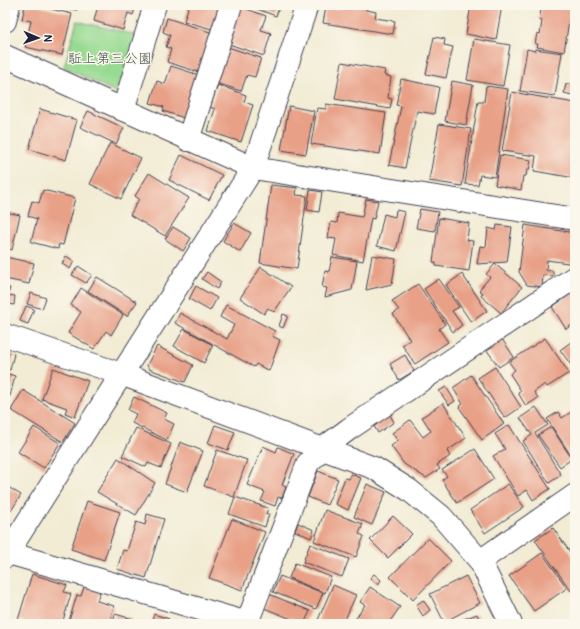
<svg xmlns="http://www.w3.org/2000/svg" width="580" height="629" viewBox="0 0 580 629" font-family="Pangolin,'Klee One',sans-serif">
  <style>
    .green { fill: #97da91; stroke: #5c7e66 }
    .building { fill: #e8a087 }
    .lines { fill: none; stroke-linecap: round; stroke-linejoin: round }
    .minor-casing { stroke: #414052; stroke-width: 24 }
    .minor { stroke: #fff; stroke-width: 22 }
    .labels { text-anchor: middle; stroke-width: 3; stroke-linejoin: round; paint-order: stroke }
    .park-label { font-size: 14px; fill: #455955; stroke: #fbf7ec }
  </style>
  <rect width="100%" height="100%" fill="#fbf7ec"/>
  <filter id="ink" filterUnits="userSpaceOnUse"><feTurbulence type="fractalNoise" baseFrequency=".025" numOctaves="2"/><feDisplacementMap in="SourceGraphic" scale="8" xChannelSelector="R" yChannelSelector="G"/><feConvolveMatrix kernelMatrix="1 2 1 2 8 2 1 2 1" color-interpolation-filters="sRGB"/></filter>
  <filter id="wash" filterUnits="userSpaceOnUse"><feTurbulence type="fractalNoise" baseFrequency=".012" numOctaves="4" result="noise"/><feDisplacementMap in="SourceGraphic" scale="16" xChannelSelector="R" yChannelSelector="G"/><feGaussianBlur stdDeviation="0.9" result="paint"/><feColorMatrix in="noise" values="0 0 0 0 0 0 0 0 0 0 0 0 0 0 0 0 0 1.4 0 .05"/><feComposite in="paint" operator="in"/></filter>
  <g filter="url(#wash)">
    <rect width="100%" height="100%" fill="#f2ecd4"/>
    <path class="green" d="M77,21L144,37L128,98L64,67Z"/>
    <g id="blocks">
      <g class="building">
        <path d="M25,5L38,6L72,14L62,55L25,47L31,21L22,19Z"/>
        <path d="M58,5H78L77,10Z"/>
        <path d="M98,5H136L133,15L128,13L123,30L94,21Z"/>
        <path d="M189,5H223L215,30L184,21Z"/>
        <path d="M246,5H280L276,16Z"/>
        <path d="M340,5H367L366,10L376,12L375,18L395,21L393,34L323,23L326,7L339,9Z"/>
        <path d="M471,5H502L496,40L466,34Z"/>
        <path d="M542,5L571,8L564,52L537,47L538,44H535L537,33L540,34L542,21L539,20Z"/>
        <path d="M238,6L266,16L261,30L271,33L264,56L226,43Z"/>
        <path d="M167,18L213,33L201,73L167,62L171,49L166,47L170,35L163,32Z"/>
        <path d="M434,37L445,39L444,45L453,47L446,78L426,74Z"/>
        <path d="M474,39L510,45L503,86L467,80Z"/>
        <path d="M225,46L261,58L255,77L247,75L241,91L213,82Z"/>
        <path d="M527,49L535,51V49L562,53L555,96L520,91Z"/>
        <path d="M342,62L385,70L384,75L391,77L388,98L392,99L390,109L335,99Z"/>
        <path d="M171,66L205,77L184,118L163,111L164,107L150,103L157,81L165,84Z"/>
        <path d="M401,79L439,87L434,114L417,111L405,168L389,165L401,106L396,105Z"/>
        <path d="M452,81L473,85L466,125L445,121Z"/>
        <path d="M566,84L574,85L572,95L564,93Z"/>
        <path d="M218,85L246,95L244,102L253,105L241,142L208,131L215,109L210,107Z"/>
        <path d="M486,86L508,89L495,177L480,175L478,185L465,184L478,102H484Z"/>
        <path d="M512,92L575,103V178L534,171L536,156L502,151Z"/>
        <path d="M326,104L386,113L380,154L311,144L317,108L326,109Z"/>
        <path d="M289,106L314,111L306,154L281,150Z"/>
        <path d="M40,109L77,120L66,160L29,149Z"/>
        <path d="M88,111L124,128L116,144L80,127Z"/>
        <path d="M439,124L471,129L462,186L429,181Z"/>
        <path d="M110,143L141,158L121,199L90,184Z"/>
        <path d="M181,155L222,175L209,200L169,180Z"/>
        <path d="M500,155L531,160L529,170H527L526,176H523L521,190L495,185Z"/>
        <path d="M149,173L189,198L165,236L130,215L139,199L135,196Z"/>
        <path d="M271,185L297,188L296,195L307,196L297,269L260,263Z"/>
        <path d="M43,190L75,198L63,245L59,244L58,249L31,242L37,219L28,216L32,201L39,203Z"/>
        <path d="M310,190L322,192L319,212L307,210Z"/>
        <path d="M366,199L378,201L374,219L371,218L363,261L333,255L336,239L328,238L331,222L337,223L338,213L362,217Z"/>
        <path d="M420,209L438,212L435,231L416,228Z"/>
        <path d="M396,210L405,212L396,251L377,246L384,214L395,217Z"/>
        <path d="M5,212L20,215L12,250L5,248Z"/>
        <path d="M439,218L469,223L467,240L473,241L469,271L436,266V263L433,262Z"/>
        <path d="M234,223L251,233L240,252L223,241Z"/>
        <path d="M497,225L512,227L507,262L477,264L480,246L486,247L488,228L496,230Z"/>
        <path d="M525,225L575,233V264L547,260L546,270L553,271V276L543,275L542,287L527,285L519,272Z"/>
        <path d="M173,227L191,238L183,251L165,239Z"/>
        <path d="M372,255L396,259L392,284L366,290Z"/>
        <path d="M66,256L74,261L70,269L62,264Z"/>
        <path d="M5,257L34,263L29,284L5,279Z"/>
        <path d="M332,257L357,261L352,290L325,297L327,288L322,287L325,271L329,272Z"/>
        <path d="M495,264L522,287L501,313L481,296L483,293L479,290L490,277L486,274Z"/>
        <path d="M78,266L92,275L86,283L72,275Z"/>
        <path d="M261,267L291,287L274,312L268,308L264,314L240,298Z"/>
        <path d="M207,272L221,282L217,289L202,279Z"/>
        <path d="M462,274L487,311L471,322L446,285Z"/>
        <path d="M97,277L137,302L127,316L88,291Z"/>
        <path d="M439,279L459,307L452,311L462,325L453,332L424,289Z"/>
        <path d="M418,284L445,324L439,329L448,342L415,364L402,345L410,340L393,314L399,310L392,301Z"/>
        <path d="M196,286L217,298L210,311L189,299Z"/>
        <path d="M5,287L10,288L8,295L15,296L14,305L5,303Z"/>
        <path d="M81,288L123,315L111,335L106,331L94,349L68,333L81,312L71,305Z"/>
        <path d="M575,291V323L566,329L552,307Z"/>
        <path d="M31,293L46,298L42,309L27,304Z"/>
        <path d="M226,305L275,331L272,336L280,340L269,371L256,364L254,367L175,323L180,313L227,339L234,325L220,317Z"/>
        <path d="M26,306L34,309L28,324L20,321Z"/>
        <path d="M283,314L288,316L283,328L279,326Z"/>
        <path d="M184,329L213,345L204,363L174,346Z"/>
        <path d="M545,338L569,373L547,387L545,384L534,392L538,398L526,406L518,393L521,391L510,374L515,370L509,362Z"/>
        <path d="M502,339L514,357L499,367L486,349Z"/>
        <path d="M575,339V368L574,369L560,350Z"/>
        <path d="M157,346L193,365L185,382L149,369L147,365Z"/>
        <path d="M5,352L14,354L10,370L5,369Z"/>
        <path d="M405,355L414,371L399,380L390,364Z"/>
        <path d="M495,367L521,407L505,418L478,378Z"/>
        <path d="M53,368L88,381L75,417L65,413L67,408L42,399Z"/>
        <path d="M5,373L15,376L10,396L5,395Z"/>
        <path d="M471,375L504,424L482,440L459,407L463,404L453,388Z"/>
        <path d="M446,387L455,401L449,405L439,391Z"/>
        <path d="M23,390L75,423L63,442L11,410Z"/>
        <path d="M134,397L167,413L164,419L174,424L167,440L132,423L136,414L128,410Z"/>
        <path d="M443,403L466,438L447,451L450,456L437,465L440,469L426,478L404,464L391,446L398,441L392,433L410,420L423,437L431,431L422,417Z"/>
        <path d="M536,407L548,425L535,433L561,475L549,483L523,441L532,435L520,418Z"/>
        <path d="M574,410L575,412V462L547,419L558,412L562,418Z"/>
        <path d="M390,415L394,422L378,433L374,426Z"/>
        <path d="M215,425L235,432L228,450L208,443Z"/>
        <path d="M509,425L550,489L533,500L527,490L518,496L493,456L505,449L495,434Z"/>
        <path d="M34,427L60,443L44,468L18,452Z"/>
        <path d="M551,427L572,459L560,467L538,435Z"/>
        <path d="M136,428L171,444L161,468L148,463L146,467L122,456Z"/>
        <path d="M180,442L203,451L187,492L165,484Z"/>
        <path d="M263,446L276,452L278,447L294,454L282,485L286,487L282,498L278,497L275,506L261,501L265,492L247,485Z"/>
        <path d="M475,449L494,479L457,503L442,480L447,476L442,470Z"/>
        <path d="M217,450L247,460L234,497L204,486Z"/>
        <path d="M118,458L155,483L136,515L97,492Z"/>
        <path d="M318,471L338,479L327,505L308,497Z"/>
        <path d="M351,474L361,478L348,510L335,504L345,478L349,479Z"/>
        <path d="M367,484L386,492L372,525L354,517Z"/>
        <path d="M508,484L524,507L485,533L470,510Z"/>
        <path d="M5,485L21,495L11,511L5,508Z"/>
        <path d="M235,497L268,508L266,514H269L265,527L229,514Z"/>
        <path d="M87,501L120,512L104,560L71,549Z"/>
        <path d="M325,510L363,524L359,534L364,536L356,557L314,541Z"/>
        <path d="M147,514L164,519L146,578L117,569L123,550L127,551L136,522L145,525Z"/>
        <path d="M393,516L412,534L388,558L370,540Z"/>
        <path d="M232,519L265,532L242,590L209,578Z"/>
        <path d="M298,523L314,530L311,538L295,531Z"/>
        <path d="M553,528L575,559V589L571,591L535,540Z"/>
        <path d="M428,538L451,561L413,600L390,577Z"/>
        <path d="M310,544L349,559L342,577L303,562Z"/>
        <path d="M542,553L567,588L534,611L509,576Z"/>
        <path d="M295,563L331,577L325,593L289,578Z"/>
        <path d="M32,574L67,585L64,592L71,594L62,624H29L18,620Z"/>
        <path d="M374,574L381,580L378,585L370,578Z"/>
        <path d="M280,576L323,593L316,609L273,592Z"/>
        <path d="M466,576L480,603L444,622L430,594Z"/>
        <path d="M333,585L356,595L343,624H327L318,620Z"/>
        <path d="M84,587L100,591L97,601L114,606L109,624H68L77,595L81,596Z"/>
        <path d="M370,587L400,607L388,624H352L365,605L360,602Z"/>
        <path d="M269,594L310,611L304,624L264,608Z"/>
        <path d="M423,600L430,610L423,616L416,605Z"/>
        <path d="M115,614L133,619L131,624H113Z"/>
        <path d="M154,614L169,619L168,624H151Z"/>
        <path d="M477,614L481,624H451Z"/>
      </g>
    </g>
  </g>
  <g filter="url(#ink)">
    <use href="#blocks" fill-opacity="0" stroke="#414052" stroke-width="1"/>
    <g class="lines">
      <g class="minor-casing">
        <g id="minor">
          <path d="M5,21L9,5"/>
          <path d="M5,56L253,168L575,219"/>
          <path d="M123,110L155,5"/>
          <path d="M188,140L231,5"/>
          <path d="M5,335L121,374L374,468L409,490L441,516L480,561L511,624"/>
          <path d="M5,552L251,624"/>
          <path d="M5,557L253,168L307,5"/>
          <path d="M480,561L575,495"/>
          <path d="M247,623L308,463L322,449L349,429L575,277"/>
        </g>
      </g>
      <use href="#minor" class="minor"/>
    </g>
  </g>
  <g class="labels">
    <g class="park-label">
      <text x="110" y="63">駈上第三公園</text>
    </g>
  </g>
  <rect width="580" height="629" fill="none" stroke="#fbf7ec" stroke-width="20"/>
  <g transform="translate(38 38) rotate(92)" stroke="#fbf7ec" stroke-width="3" paint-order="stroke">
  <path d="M0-3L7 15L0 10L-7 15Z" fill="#22223b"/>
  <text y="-6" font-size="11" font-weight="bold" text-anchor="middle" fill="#22223b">N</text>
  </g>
</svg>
